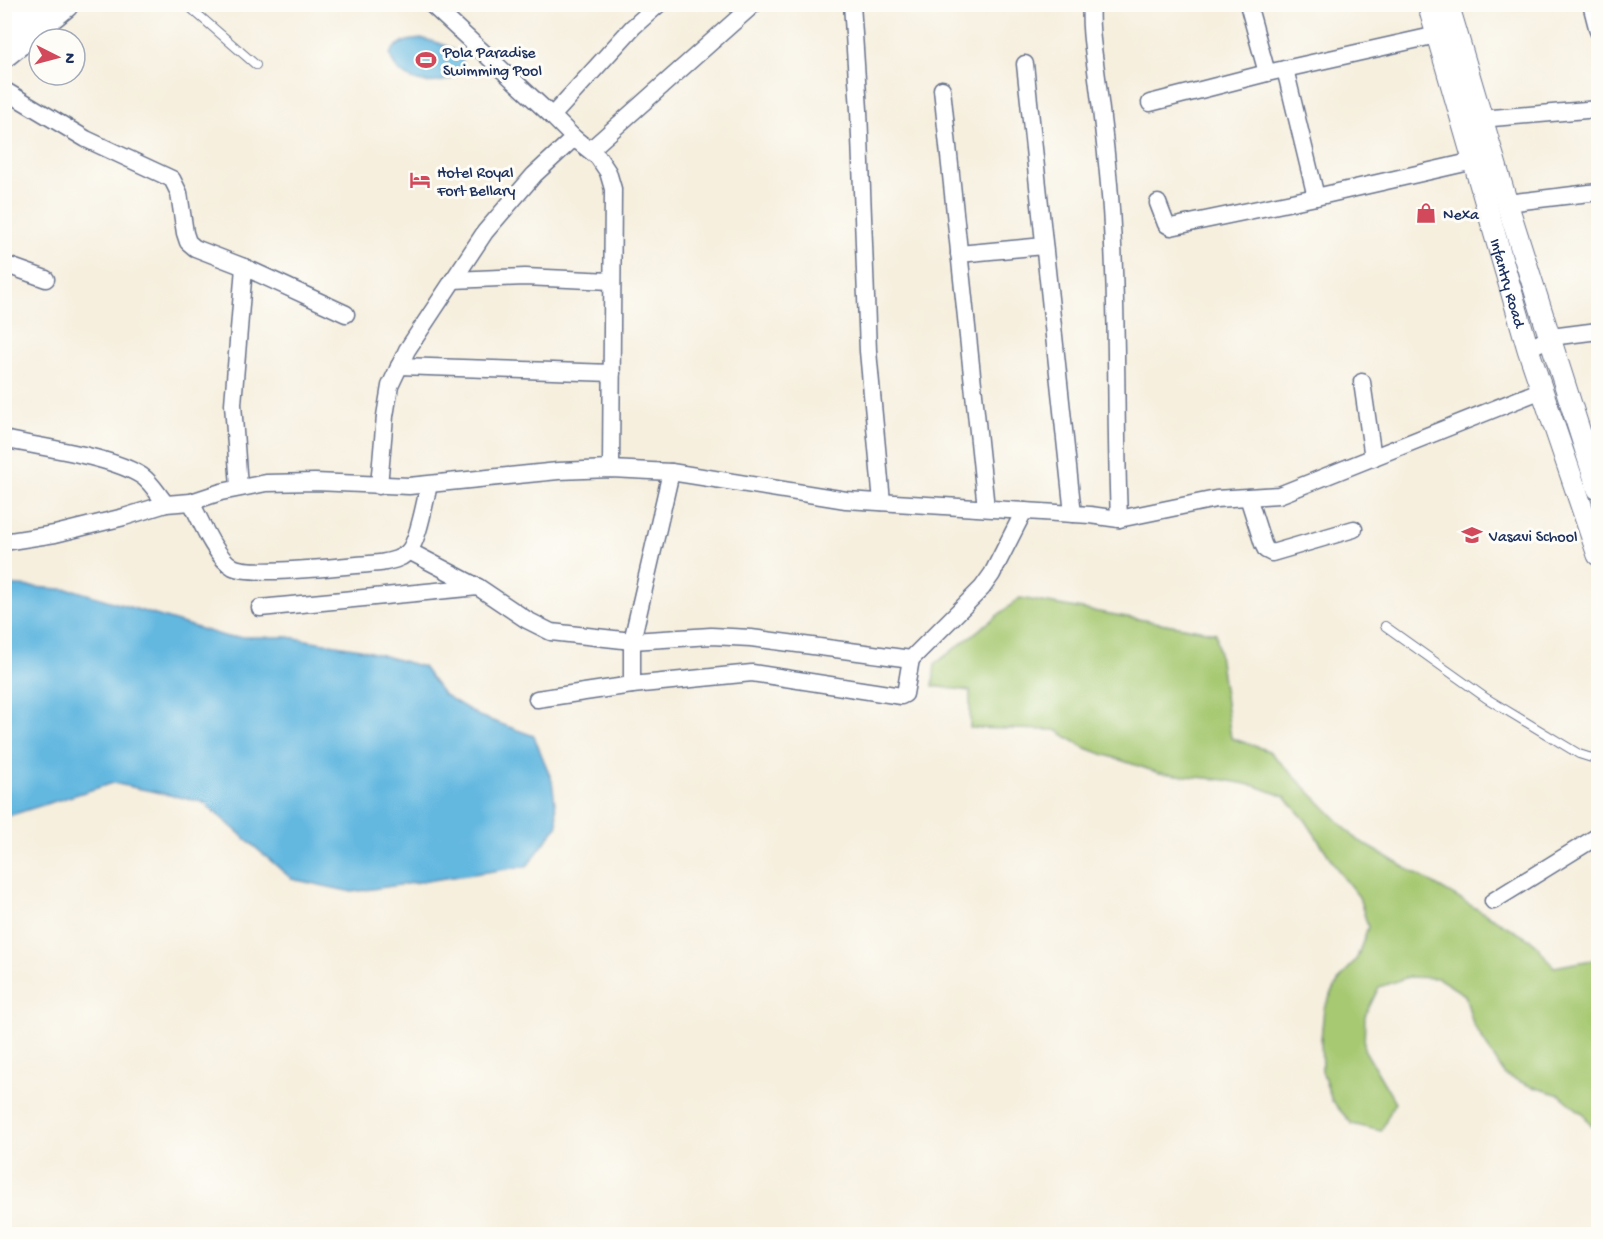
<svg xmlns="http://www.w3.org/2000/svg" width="1603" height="1239" viewBox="0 0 1603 1239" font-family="'Gochi Hand',sans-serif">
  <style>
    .green { fill: #a7c972; stroke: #617c68; stroke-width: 1.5 }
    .water { fill: #63b8e0; stroke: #3f749f; stroke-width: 1.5 }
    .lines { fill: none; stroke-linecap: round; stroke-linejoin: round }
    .service-casing { stroke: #68728b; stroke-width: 10 }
    .minor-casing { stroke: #68728b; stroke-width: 19 }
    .tertiary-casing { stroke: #68728b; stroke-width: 23 }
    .trunk-casing { stroke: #68728b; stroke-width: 31 }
    .service { stroke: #fff; stroke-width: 8 }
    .minor { stroke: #fff; stroke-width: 16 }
    .tertiary { stroke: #fff; stroke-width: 21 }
    .trunk { stroke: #fff; stroke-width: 28 }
    .labels { text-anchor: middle; stroke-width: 6; stroke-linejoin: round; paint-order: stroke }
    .poi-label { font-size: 16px; fill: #1b2f5e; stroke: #fdfcf7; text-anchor: start }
    .street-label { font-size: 16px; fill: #1b2f5e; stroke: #fdfcf7 }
  </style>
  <rect width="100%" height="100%" fill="#fdfcf7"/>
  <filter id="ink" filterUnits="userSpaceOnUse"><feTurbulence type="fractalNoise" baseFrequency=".0167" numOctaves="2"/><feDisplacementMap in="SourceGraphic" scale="12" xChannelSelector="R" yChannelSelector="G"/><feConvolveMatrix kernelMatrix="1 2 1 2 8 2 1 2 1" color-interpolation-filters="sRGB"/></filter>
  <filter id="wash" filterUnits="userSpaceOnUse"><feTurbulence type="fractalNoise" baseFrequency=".008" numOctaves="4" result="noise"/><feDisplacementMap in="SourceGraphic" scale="24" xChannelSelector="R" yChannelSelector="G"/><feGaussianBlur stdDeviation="1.35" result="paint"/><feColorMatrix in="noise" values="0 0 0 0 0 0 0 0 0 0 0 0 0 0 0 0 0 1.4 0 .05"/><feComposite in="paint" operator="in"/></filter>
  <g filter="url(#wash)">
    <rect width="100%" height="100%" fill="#f6efde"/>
    <path class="green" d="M1020,598L1216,633L1231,738L1269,751L1356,839L1534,942L1554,967L1598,959V1134L1584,1115L1560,1095L1530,1086L1505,1075L1473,1024L1465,995L1438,978L1408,977L1379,987L1365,1016L1364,1049L1395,1102L1381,1131L1352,1124L1332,1101L1322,1071L1321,1039L1324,1008L1338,982L1357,958L1368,927L1359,897L1340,873L1306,821L1285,797L1256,786L1225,780L1159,773L1085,748L1056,730L970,728V691L933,686L935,664Z"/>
    <g class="water">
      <path d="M424,39C435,42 463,48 463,64C463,67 461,70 460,74C437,89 397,85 390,54C397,41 409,40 424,39Z"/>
      <path d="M5,585L74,590L227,637H288L360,649L423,667L443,694L479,716L534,736L552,781L558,825L527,866L352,892L292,879L203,802L113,783L5,817Z"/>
    </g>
  </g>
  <g filter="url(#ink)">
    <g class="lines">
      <g class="service-casing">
        <g id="service">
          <path d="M186,4L256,65"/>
          <path d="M1385,626L1486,698L1579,754L1598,760"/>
        </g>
      </g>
      <g class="minor-casing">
        <g id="minor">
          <path d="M431,4L552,116L574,138L598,157L608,172L613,189L611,469"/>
          <path d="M852,4L859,110L868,351L882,502"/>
          <path d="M1091,4C1089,33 1095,58 1098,86C1104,133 1110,180 1112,227C1118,324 1115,422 1119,519"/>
          <path d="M1248,4L1267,73L1437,35"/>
          <path d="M1591,4L1598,31"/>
          <path d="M1025,64L1073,514"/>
          <path d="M1285,69L1316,197L1474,161"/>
          <path d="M942,89L986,508"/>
          <path d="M4,90L86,139L172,179L179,193L185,233L188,242L195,248L244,267L346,314"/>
          <path d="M1150,103L1267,73"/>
          <path d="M552,116L633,27L659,4"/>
          <path d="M1481,119L1598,109"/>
          <path d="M590,150L754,4"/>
          <path d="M1158,203L1166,224L1171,227L1316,197"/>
          <path d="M1507,203L1598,192"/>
          <path d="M959,254L1044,246"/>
          <path d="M4,264L46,279"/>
          <path d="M453,280L525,277L611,281"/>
          <path d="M1528,349L1551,337L1598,331"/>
          <path d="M399,366L612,373"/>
          <path d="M1362,382L1373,458"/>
          <path d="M4,439C43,448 111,456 142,476C152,483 159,496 166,504"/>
          <path d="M379,486L385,416L390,386L407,350L485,232L534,175L574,138"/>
          <path d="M239,487L233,404L244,267"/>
          <path d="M1248,497L1263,544L1266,550L1272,553L1354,529"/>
          <path d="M191,502C200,519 215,557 233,567C252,577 353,565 380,563C390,561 399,560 407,553C418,544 425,500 429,485"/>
          <path d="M4,542L55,534L124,517L166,504L191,502L221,492L266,483L315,482L409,486L558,471L611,469L671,472L846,500L1090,515L1119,519L1216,499L1279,495L1542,390"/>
          <path d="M409,551L478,587L527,620L551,632L632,641L711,636L751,638L911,659L982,588L992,574L1024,511"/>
          <path d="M260,608L478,587"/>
          <path d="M632,685V641L671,472"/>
          <path d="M537,699L632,685L752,673L901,696L905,694L911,659"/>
          <path d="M1493,901L1598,836"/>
        </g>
      </g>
      <g class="tertiary-casing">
        <g id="tertiary">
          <path id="s1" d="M1428,4L1528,349L1598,555"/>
          <path d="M1448,4L1507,203L1598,489"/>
        </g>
      </g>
      <g class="trunk-casing">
        <g id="trunk">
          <path d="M4,22L26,4"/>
          <path d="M4,53L64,4"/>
        </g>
      </g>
      <use href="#service" class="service"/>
      <use href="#minor" class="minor"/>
      <use href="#tertiary" class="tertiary"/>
      <use href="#trunk" class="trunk"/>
    </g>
  </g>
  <defs>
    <g id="stadium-bare" transform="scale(1.62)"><path d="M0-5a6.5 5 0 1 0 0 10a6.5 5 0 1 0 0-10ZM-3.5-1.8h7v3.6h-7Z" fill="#d1495b" stroke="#fdfcf7" stroke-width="2.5" paint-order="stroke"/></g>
    <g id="hotel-bare" transform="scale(1.62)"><path d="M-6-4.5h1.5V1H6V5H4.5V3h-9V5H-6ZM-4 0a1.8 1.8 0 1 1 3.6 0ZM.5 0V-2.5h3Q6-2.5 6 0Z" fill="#d1495b" stroke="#fdfcf7" stroke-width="2.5" paint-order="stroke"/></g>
    <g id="shop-bare" transform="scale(1.62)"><path d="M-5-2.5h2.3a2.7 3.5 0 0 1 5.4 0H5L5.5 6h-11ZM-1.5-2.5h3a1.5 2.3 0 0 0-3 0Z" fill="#d1495b" stroke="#fdfcf7" stroke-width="2.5" paint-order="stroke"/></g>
    <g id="school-bare" transform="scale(1.62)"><path d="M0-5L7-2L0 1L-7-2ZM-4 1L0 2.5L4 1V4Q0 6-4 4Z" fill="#d1495b" stroke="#fdfcf7" stroke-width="2.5" paint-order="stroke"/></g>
  </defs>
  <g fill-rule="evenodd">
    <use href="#stadium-bare" x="426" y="60"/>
    <use href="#hotel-bare" x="420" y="180"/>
    <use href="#shop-bare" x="1426" y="213"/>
    <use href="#school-bare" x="1472" y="535"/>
  </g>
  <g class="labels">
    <g class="poi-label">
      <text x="443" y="57">Pola Paradise<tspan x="443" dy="18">Swimming Pool</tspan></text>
      <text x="437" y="177">Hotel Royal<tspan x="437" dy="18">Fort Bellary</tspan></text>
      <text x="1443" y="219">Nexa</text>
      <text x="1489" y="541">Vasavi School</text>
    </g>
    <g class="street-label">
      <text dy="6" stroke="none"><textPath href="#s1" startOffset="290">Infantry Road</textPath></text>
    </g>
  </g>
  <rect width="1603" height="1239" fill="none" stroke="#fdfcf7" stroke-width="24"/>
  <g transform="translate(57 57) rotate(96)"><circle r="28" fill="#fdfcf7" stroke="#a3aaba" stroke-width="1.5"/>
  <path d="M0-4.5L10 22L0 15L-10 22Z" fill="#d1495b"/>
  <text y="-9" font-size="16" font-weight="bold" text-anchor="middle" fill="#1b2f5e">N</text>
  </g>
</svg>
